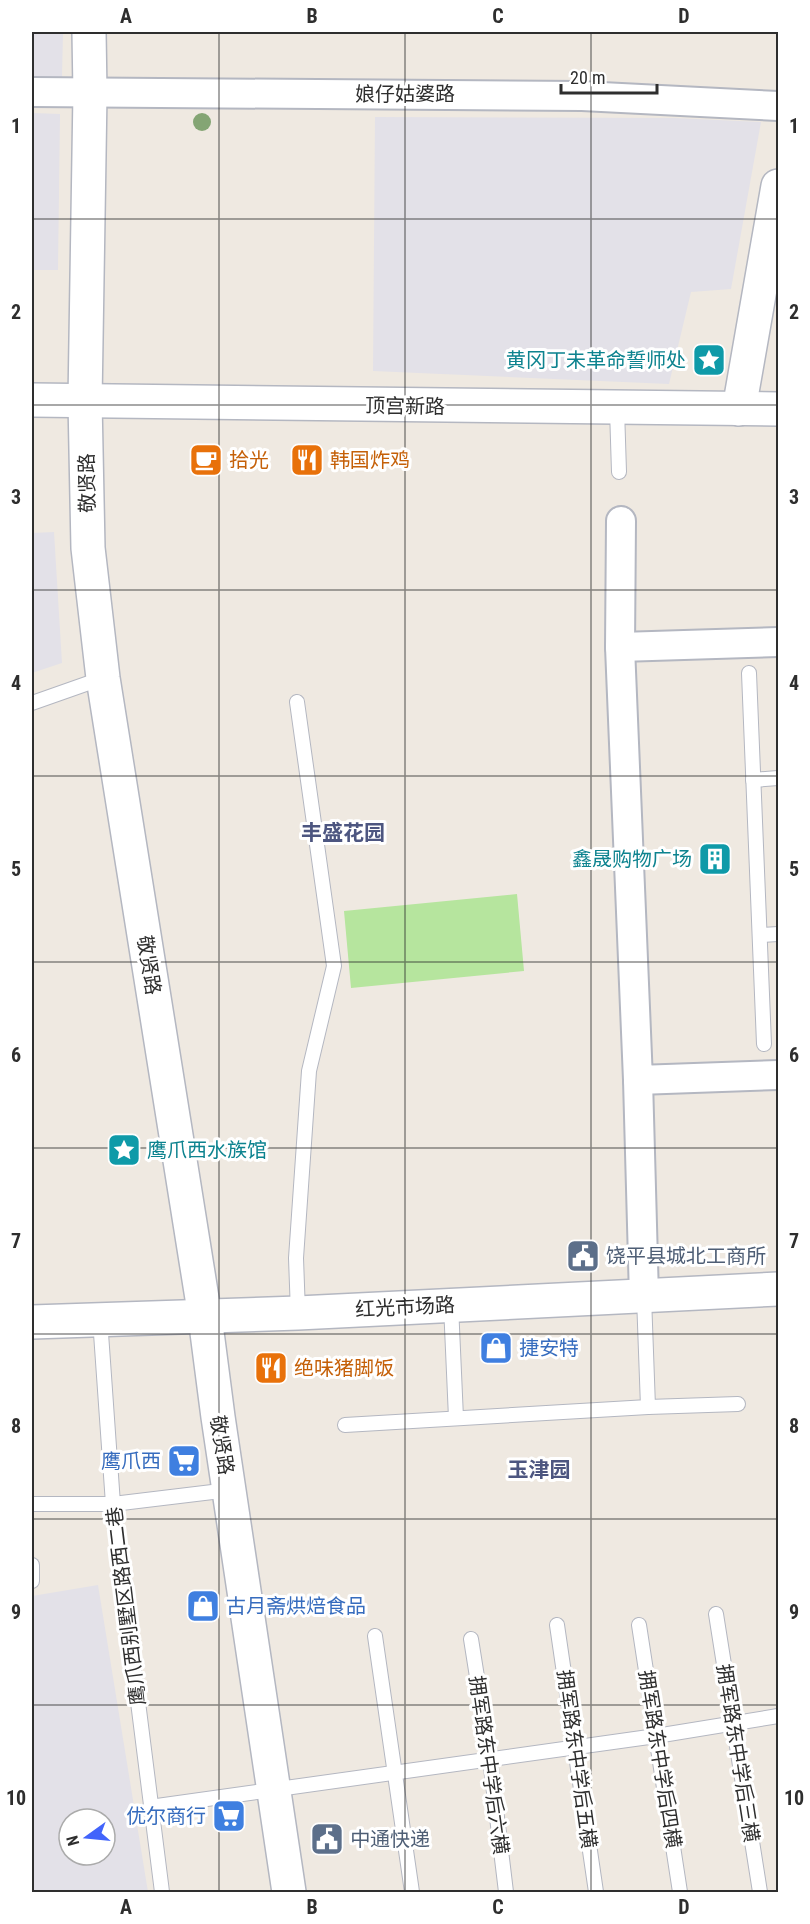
<svg xmlns="http://www.w3.org/2000/svg" width="810" height="1924" viewBox="0 0 810 1924" font-family="'Roboto Condensed','Noto Sans SC',sans-serif">
  <style>
    .industrial { fill: #e3e1e8; fill-rule: evenodd }
    .green { fill: #b6e59e }
    .lines { fill: none; stroke-linecap: round; stroke-linejoin: round }
    .service-casing { stroke: #b4b7c1; stroke-width: 16 }
    .minor-casing { stroke: #b4b7c1; stroke-width: 32 }
    .tertiary-casing { stroke: #b4b7c1; stroke-width: 36 }
    .secondary-casing { stroke: #b4b7c1; stroke-width: 36 }
    .service { stroke: #fff; stroke-width: 14 }
    .minor { stroke: #fff; stroke-width: 28 }
    .tertiary { stroke: #fff; stroke-width: 33 }
    .secondary { stroke: #fff; stroke-width: 33 }
    .tree { fill: #84a574 }
    .grid { fill: none; stroke: #2e2e2e; stroke-width: 1.5; stroke-opacity: 0.55 }
    .labels { text-anchor: middle; stroke-width: 6; stroke-linejoin: round; paint-order: stroke }
    .street-label { font-size: 20px; fill: #2e2e2e; stroke: #fff }
    .culture-label { font-size: 20px; fill: #0d838f; stroke: #fff; text-anchor: end }
    .food-label { font-size: 20px; fill: #c56008; stroke: #fff; text-anchor: start }
    .service-label { font-size: 20px; fill: #4e5e75; stroke: #fff; text-anchor: start }
    .shop-label { font-size: 20px; fill: #366cbe; stroke: #fff; text-anchor: start }
    .neighbourhood-label { font-size: 21px; font-weight: bold; fill: #4d5680; stroke: #fff }
    .neatline { fill: none; stroke: #2e2e2e; stroke-width: 2 }
    .grid-label { font-size: 20px; text-anchor: middle; font-weight: bold; fill: #2e2e2e }
  </style>
  <rect width="100%" height="100%" fill="#efe9e1"/>
  <g class="industrial">
    <path d="M32,32H63L62,77H32Z"/>
    <path d="M32,113L60,114L58,270H32Z"/>
    <path d="M375,117L674,118L761,122L731,289L691,292L669,384L373,371Z"/>
    <path d="M54,532L62,663L32,673V533Z"/>
    <path d="M98,1585L148,1892H32V1596ZM69,1819H105V1855H69Z"/>
  </g>
  <path class="green" d="M517,894L524,971L351,988L344,911Z"/>
  <g class="lines">
    <g class="service-casing">
      <g id="service">
        <path d="M617,409L619,472"/>
        <path d="M749,673L764,1044"/>
        <path d="M297,702L334,966L309,1071L296,1258L298,1313"/>
        <path d="M32,703L103,678"/>
        <path d="M753,780L778,778"/>
        <path d="M760,935L778,934"/>
        <path d="M451,1305L456,1418"/>
        <path d="M100,1319L113,1504L162,1892"/>
        <path d="M648,1407L738,1404"/>
        <path d="M345,1425L648,1407L644,1297"/>
        <path d="M32,1504H113L229,1490"/>
        <path d="M32,1565V1581"/>
        <path d="M716,1614L760,1892"/>
        <path d="M557,1625L596,1892"/>
        <path d="M639,1625L680,1892"/>
        <path d="M375,1636L412,1892"/>
        <path d="M471,1639L490,1759L506,1892"/>
        <path d="M150,1807L656,1736L778,1716"/>
      </g>
    </g>
    <g class="minor-casing">
      <g id="minor">
        <path d="M32,92L582,96L778,106"/>
        <path d="M621,521L620,647L638,1080L778,1075"/>
        <path d="M620,647L778,642"/>
        <path d="M638,1080L644,1297"/>
      </g>
    </g>
    <g class="tertiary-casing">
      <g id="tertiary">
        <path d="M89,32L90,93L85,401L88,548L103,678L205,1317L218,1417L289,1892"/>
        <path d="M739,409L778,186"/>
        <path d="M32,1322L298,1313L778,1289"/>
      </g>
    </g>
    <g class="secondary-casing">
      <path id="secondary" d="M32,400L778,409"/>
    </g>
    <use href="#service" class="service"/>
    <use href="#minor" class="minor"/>
    <use href="#tertiary" class="tertiary"/>
    <use href="#secondary" class="secondary"/>
  </g>
  <circle class="tree" cx="202" cy="122" r="9"/>
  <path class="grid" d="M219,32V1892M405,32V1892M591,32V1892M32,219H778M32,405H778M32,590H778M32,776H778M32,962H778M32,1148H778M32,1334H778M32,1519H778M32,1705H778"/>
  <defs>
    <g id="sight-square" transform="scale(1.725)"><rect x="-9" y="-9" width="18" height="18" rx="4" fill="#0f9aa8" stroke="#fff"/><path d="M0-6L1.8-2.2L6-1.7L2.9 1.2L3.7 5.4L0 3.3L-3.7 5.4L-2.9 1.2L-6-1.7L-1.8-2.2Z" fill="#fff"/></g>
    <g id="cafe-square" transform="scale(1.725)"><rect x="-9" y="-9" width="18" height="18" rx="4" fill="#e8710a" stroke="#fff"/><path d="M-5.5-4.5H6V0H3Q3 3.5 0 3.5H-2.5Q-5.5 3.5-5.5 0ZM3-3.2v2h1.7v-2ZM-6 4.5H4V6H-6Z" fill="#fff"/></g>
    <g id="restaurant-square" transform="scale(1.725)"><rect x="-9" y="-9" width="18" height="18" rx="4" fill="#e8710a" stroke="#fff"/><path d="M-5-6h1v4h1v-4h1v4h1v-4h1v5L-1.5 .5V6h-2V.5L-5-1ZM5-6V6H3V1.5H1.5Q1.5-4 5-6Z" fill="#fff"/></g>
    <g id="building-square" transform="scale(1.725)"><rect x="-9" y="-9" width="18" height="18" rx="4" fill="#0f9aa8" stroke="#fff"/><path d="M-4-6H4V6H1V3H-1V6H-4ZM-2.5-4.3h1.7v1.8h-1.7ZM.8-4.3h1.7v1.8H.8ZM-2.5-1h1.7V.8h-1.7ZM.8-1h1.7V.8H.8Z" fill="#fff"/></g>
    <g id="civic-square" transform="scale(1.725)"><rect x="-9" y="-9" width="18" height="18" rx="4" fill="#5c6f8a" stroke="#fff"/><path d="M-.6-6.5H3V-4.5H.6V-3L4-1V1h2V6H-6V1h2V-1L-.6-3ZM-1.2 2.5V6h2.4V2.5Z" fill="#fff"/></g>
    <g id="shop-square" transform="scale(1.725)"><rect x="-9" y="-9" width="18" height="18" rx="4" fill="#3f7fe0" stroke="#fff"/><path d="M-5-2.5h2.3a2.7 3.5 0 0 1 5.4 0H5L5.5 6h-11ZM-1.5-2.5h3a1.5 2.3 0 0 0-3 0Z" fill="#fff"/></g>
    <g id="supermarket-square" transform="scale(1.725)"><rect x="-9" y="-9" width="18" height="18" rx="4" fill="#3f7fe0" stroke="#fff"/><path d="M-6-5.5h2.5l.6 2H6L4.5 2H-2.5L-4.4-4H-6ZM-1.5 3.2a1.3 1.3 0 1 0 .1 0ZM3 3.2a1.3 1.3 0 1 0 .1 0Z" fill="#fff"/></g>
  </defs>
  <g fill-rule="evenodd">
    <use href="#sight-square" x="709" y="360"/>
    <use href="#cafe-square" x="206" y="460"/>
    <use href="#restaurant-square" x="307" y="460"/>
    <use href="#building-square" x="715" y="859"/>
    <use href="#sight-square" x="124" y="1150"/>
    <use href="#civic-square" x="583" y="1256"/>
    <use href="#shop-square" x="496" y="1348"/>
    <use href="#restaurant-square" x="271" y="1368"/>
    <use href="#supermarket-square" x="184" y="1461"/>
    <use href="#shop-square" x="203" y="1606"/>
    <use href="#supermarket-square" x="229" y="1816"/>
    <use href="#civic-square" x="327" y="1839"/>
  </g>
  <g class="labels">
    <g class="street-label">
      <text x="405" y="101">娘仔姑婆路</text>
      <text transform="translate(405 406) rotate(1)" y="7">顶宫新路</text>
      <text transform="translate(87 483) rotate(-91)" y="7">敬贤路</text>
      <text transform="translate(149 965) rotate(81)" y="7">敬贤路</text>
      <text transform="translate(405 1307) rotate(-3)" y="7">红光市场路</text>
      <text transform="translate(222 1445) rotate(81)" y="7">敬贤路</text>
      <text transform="translate(126 1606) rotate(-97)" y="7">鹰爪西别墅区路西二巷</text>
      <text transform="translate(738 1753) rotate(81)" y="7">拥军路东中学后三横</text>
      <text transform="translate(577 1759) rotate(82)" y="7">拥军路东中学后五横</text>
      <text transform="translate(660 1759) rotate(81)" y="7">拥军路东中学后四横</text>
      <text transform="translate(489 1765) rotate(82)" y="7">拥军路东中学后六横</text>
    </g>
    <g class="culture-label">
      <text x="686" y="367">黄冈丁未革命誓师处</text>
      <text x="692" y="866">鑫晟购物广场</text>
      <text x="147" y="1157" text-anchor="start">鹰爪西水族馆</text>
    </g>
    <g class="food-label">
      <text x="229" y="467">拾光</text>
      <text x="330" y="467">韩国炸鸡</text>
      <text x="294" y="1375">绝味猪脚饭</text>
    </g>
    <g class="service-label">
      <text x="606" y="1263">饶平县城北工商所</text>
      <text x="350" y="1846">中通快递</text>
    </g>
    <g class="shop-label">
      <text x="519" y="1355">捷安特</text>
      <text x="161" y="1468" text-anchor="end">鹰爪西</text>
      <text x="226" y="1613">古月斋烘焙食品</text>
      <text x="206" y="1823" text-anchor="end">优尔商行</text>
    </g>
    <g class="neighbourhood-label">
      <text x="343" y="840">丰盛花园</text>
      <text x="539" y="1477">玉津园</text>
    </g>
  </g>
  <rect width="810" height="1924" fill="none" stroke="#ffffff" stroke-width="66"/>
  <g transform="translate(87 1837) rotate(255)"><circle r="28" fill="#ffffff" stroke="#ababab" stroke-width="1.5"/>
  <path d="M0-4.5L10 22L0 15L-10 22Z" fill="#4264fb"/>
  <text y="-9" font-size="16" font-weight="bold" text-anchor="middle" fill="#2e2e2e">N</text>
  </g>
  <path d="M561 84v9h96v-9" fill="none" stroke="#2e2e2e" stroke-width="3"/>
  <text x="570" y="84" font-size="18" fill="#2e2e2e" stroke="#ffffff" stroke-width="4.5" paint-order="stroke">20 m</text>
  <rect x="33" y="33" width="744" height="1858" class="neatline"/>
  <g class="grid-label">
    <text x="126" y="23">A</text>
    <text x="312" y="23">B</text>
    <text x="498" y="23">C</text>
    <text x="684" y="23">D</text>
    <text x="16" y="133">1</text>
    <text x="794" y="133">1</text>
    <text x="16" y="319">2</text>
    <text x="794" y="319">2</text>
    <text x="16" y="504">3</text>
    <text x="794" y="504">3</text>
    <text x="16" y="690">4</text>
    <text x="794" y="690">4</text>
    <text x="16" y="876">5</text>
    <text x="794" y="876">5</text>
    <text x="16" y="1062">6</text>
    <text x="794" y="1062">6</text>
    <text x="16" y="1248">7</text>
    <text x="794" y="1248">7</text>
    <text x="16" y="1433">8</text>
    <text x="794" y="1433">8</text>
    <text x="16" y="1619">9</text>
    <text x="794" y="1619">9</text>
    <text x="16" y="1805">10</text>
    <text x="794" y="1805">10</text>
    <text x="126" y="1914">A</text>
    <text x="312" y="1914">B</text>
    <text x="498" y="1914">C</text>
    <text x="684" y="1914">D</text>
  </g>
</svg>
